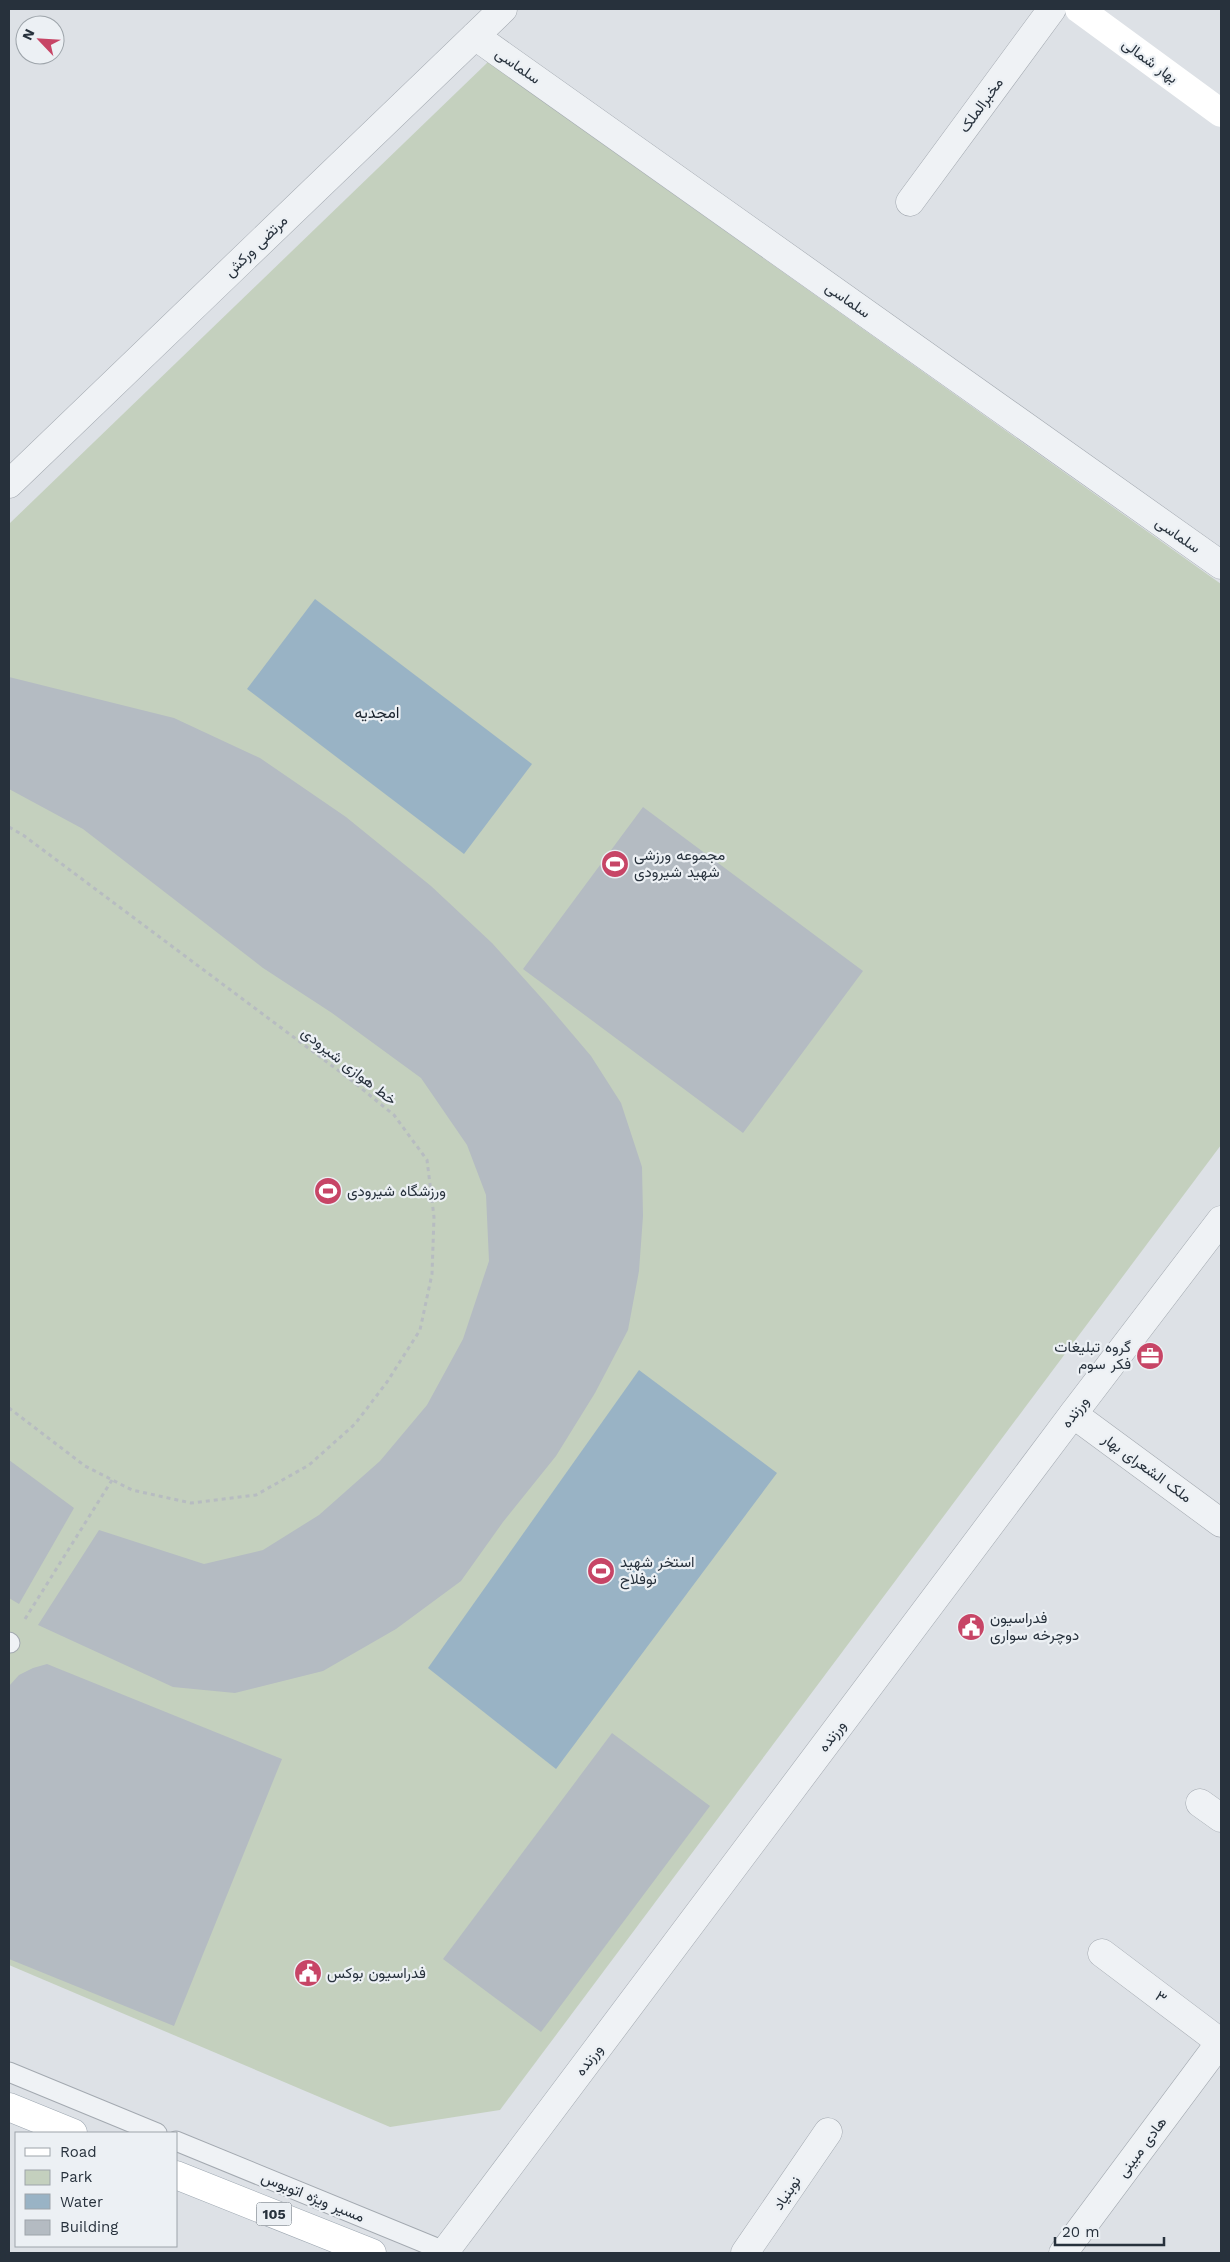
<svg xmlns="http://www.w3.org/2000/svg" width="1230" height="2262" viewBox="0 0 1230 2262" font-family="'Work Sans',Vazirmatn,sans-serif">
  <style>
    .green { fill: #c4d0be }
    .water { fill: #99b3c5 }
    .building { fill: #b4bbc2 }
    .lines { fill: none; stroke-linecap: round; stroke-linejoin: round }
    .service-casing { stroke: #a3a9b0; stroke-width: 21 }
    .minor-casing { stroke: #a3a9b0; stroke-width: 29 }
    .primary-casing { stroke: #9da7b1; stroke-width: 29 }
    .path { stroke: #b7bcc1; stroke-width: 3; stroke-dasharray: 4 4; stroke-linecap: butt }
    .service { stroke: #eff2f5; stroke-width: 19 }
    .minor { stroke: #eff2f5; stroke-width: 28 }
    .secondary { stroke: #fff; stroke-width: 28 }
    .primary { stroke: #fff; stroke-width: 28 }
    .labels { text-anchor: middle; stroke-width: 4.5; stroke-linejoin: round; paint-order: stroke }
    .shield { fill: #ecf0f4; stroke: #626a73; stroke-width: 1 }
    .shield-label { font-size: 14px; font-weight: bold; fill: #27313c }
    .street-label { font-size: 15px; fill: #27313c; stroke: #ecf0f4 }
    .poi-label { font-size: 15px; fill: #27313c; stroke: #ecf0f4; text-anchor: start }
    .neighbourhood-label { font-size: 16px; fill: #19222c; stroke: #ecf0f4 }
  </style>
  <rect width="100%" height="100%" fill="#dde1e6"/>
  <path class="green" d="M488,62L1221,584V1145L500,2110L390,2127L9,1965V524Z"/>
  <g class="water">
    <path d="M315,599L532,764L464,854L247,689Z"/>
    <path d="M639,1370L777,1473L556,1769L428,1668Z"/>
  </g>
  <g class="building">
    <path d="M9,677L174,718L260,758L346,817L431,886L492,943L546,1003L591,1056L621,1103L642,1167L643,1216L639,1271L628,1330L595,1393L556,1456L503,1522L461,1581L396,1629L323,1671L235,1693L173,1687L38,1625L99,1530L204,1564L263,1550L319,1515L380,1461L427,1405L463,1339L489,1261L486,1195L467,1145L421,1078L332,1013L263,968L83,829L9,789Z"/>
    <path d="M643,807L863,971L743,1133L523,969Z"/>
    <path d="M9,1460L74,1508L19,1604L9,1598Z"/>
    <path d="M47,1664L282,1759L174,2026L9,1959V1686L19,1675L33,1668Z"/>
    <path d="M612,1733L710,1806L541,2032L443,1959Z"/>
  </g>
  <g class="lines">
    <g class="service-casing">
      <g id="service">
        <path d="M9,1642L10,1643"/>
        <path d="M9,2072L157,2133"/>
        <path d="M176,2141L449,2253"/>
      </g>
    </g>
    <g class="minor-casing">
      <g id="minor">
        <path d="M475,36L1221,565"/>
        <path d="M910,202L1052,9"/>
        <path d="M9,484L503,9"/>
        <path d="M1073,1414L1221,1523"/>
        <path d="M1200,1803L1221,1818"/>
        <path d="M1102,1953L1220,2042"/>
        <path d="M444,2253L1073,1414L1221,1220"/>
        <path d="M745,2253L828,2132"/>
        <path d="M1063,2253L1221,2041"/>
      </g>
    </g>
    <g class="primary-casing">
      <g id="primary">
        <path d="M9,2107L73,2133"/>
        <path d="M176,2175L372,2253"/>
      </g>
    </g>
    <g class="path">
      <path d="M9,827L23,835L351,1080L394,1115L427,1160L434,1217L432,1274L420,1330L387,1382L355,1424L309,1465L256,1495L191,1503L132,1490L85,1466L9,1408"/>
      <path d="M25,1619L112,1480"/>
    </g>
    <use href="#service" class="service"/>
    <use href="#minor" class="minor"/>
    <path class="secondary" d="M1079,9L1221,113"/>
    <use href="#primary" class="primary"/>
  </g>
  <defs>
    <g id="stadium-disc" transform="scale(1.4375)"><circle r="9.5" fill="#c74566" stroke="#ecf0f4"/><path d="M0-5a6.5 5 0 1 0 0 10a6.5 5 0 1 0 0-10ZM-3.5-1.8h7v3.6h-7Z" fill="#fff"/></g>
    <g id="office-disc" transform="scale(1.4375)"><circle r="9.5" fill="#c74566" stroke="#ecf0f4"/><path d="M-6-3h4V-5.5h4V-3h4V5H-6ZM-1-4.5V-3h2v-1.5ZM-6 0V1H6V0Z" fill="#fff"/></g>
    <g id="civic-disc" transform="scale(1.4375)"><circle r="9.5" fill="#c74566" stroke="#ecf0f4"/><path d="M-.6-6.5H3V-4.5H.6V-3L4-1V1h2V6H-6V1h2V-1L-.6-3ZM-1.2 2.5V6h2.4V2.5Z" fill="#fff"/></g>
  </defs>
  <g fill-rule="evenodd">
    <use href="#stadium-disc" x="615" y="864"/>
    <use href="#stadium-disc" x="328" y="1191"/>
    <use href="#office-disc" x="1150" y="1356"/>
    <use href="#stadium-disc" x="601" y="1571"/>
    <use href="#civic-disc" x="971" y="1627"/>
    <use href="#civic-disc" x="308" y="1973"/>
  </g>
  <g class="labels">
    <rect class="shield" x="256.5" y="2202.5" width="35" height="23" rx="4"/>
    <g class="shield-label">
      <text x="274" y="2219">105</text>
    </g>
    <g class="street-label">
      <text transform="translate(1150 61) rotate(36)" y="5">بهار شمالی</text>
      <text transform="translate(518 66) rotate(35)" y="5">سلماسی</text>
      <text transform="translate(981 105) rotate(-54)" y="5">مخبرالملک</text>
      <text transform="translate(256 246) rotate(-44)" y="5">مرتضی ورکش</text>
      <text transform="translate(848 300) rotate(35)" y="5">سلماسی</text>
      <text transform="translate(1178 535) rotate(35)" y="5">سلماسی</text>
      <text transform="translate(349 1066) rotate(38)" y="5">خط هوازی شیرودی</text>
      <text transform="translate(1075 1412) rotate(-53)" y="5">ورزنده</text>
      <text transform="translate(1147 1468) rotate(36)" y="5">ملک الشعرای بهار</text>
      <text transform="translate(832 1736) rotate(-53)" y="5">ورزنده</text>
      <text transform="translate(1161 1997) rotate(37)" y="5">۳</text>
      <text transform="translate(589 2060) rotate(-53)" y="5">ورزنده</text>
      <text transform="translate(1142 2147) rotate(-53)" y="5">هادی مبینی</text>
      <text transform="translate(787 2193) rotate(-56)" y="5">نوبنیاد</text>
      <text transform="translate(313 2197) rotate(22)" y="5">مسیر ویژه اتوبوس</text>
    </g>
    <g class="poi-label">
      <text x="634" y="860">مجموعه ورزشی<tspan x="634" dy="17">شهید شیرودی</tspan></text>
      <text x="347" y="1196">ورزشگاه شیرودی</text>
      <text x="1131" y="1352" text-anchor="end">گروه تبلیغات<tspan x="1131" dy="17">فکر سوم</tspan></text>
      <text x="620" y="1567">استخر شهید<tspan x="620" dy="17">نوفلاح</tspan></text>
      <text x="990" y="1623">فدراسیون<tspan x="990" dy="17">دوچرخه سواری</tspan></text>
      <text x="327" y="1978">فدراسیون بوکس</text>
    </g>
    <g class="neighbourhood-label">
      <text x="377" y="718">امجدیه</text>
    </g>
  </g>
  <rect width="1230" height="2262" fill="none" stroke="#27313c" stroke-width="20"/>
  <rect x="15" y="2132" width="162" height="115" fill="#ecf0f4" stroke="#9da4aa"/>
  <rect x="25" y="2148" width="25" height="8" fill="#ffffff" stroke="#9da4aa"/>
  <text x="60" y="2157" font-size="15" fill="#27313c">Road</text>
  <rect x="25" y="2170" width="25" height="15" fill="#c4d0be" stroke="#9da4aa"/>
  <text x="60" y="2182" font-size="15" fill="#27313c">Park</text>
  <rect x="25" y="2194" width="25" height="15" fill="#99b3c5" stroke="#9da4aa"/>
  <text x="60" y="2207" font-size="15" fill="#27313c">Water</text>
  <rect x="25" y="2220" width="25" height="15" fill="#b4bbc2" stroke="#9da4aa"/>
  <text x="60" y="2232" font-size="15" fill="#27313c">Building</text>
  <g transform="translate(40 40) rotate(295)"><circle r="24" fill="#ecf0f4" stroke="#9da4aa"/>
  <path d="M0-4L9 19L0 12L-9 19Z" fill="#c74566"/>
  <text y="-8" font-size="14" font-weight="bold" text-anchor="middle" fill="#27313c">N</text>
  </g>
  <path d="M1055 2237v8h109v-8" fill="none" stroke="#27313c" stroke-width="2.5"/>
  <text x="1062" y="2237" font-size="15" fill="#27313c" stroke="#ecf0f4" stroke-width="4" paint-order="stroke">20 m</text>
</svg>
